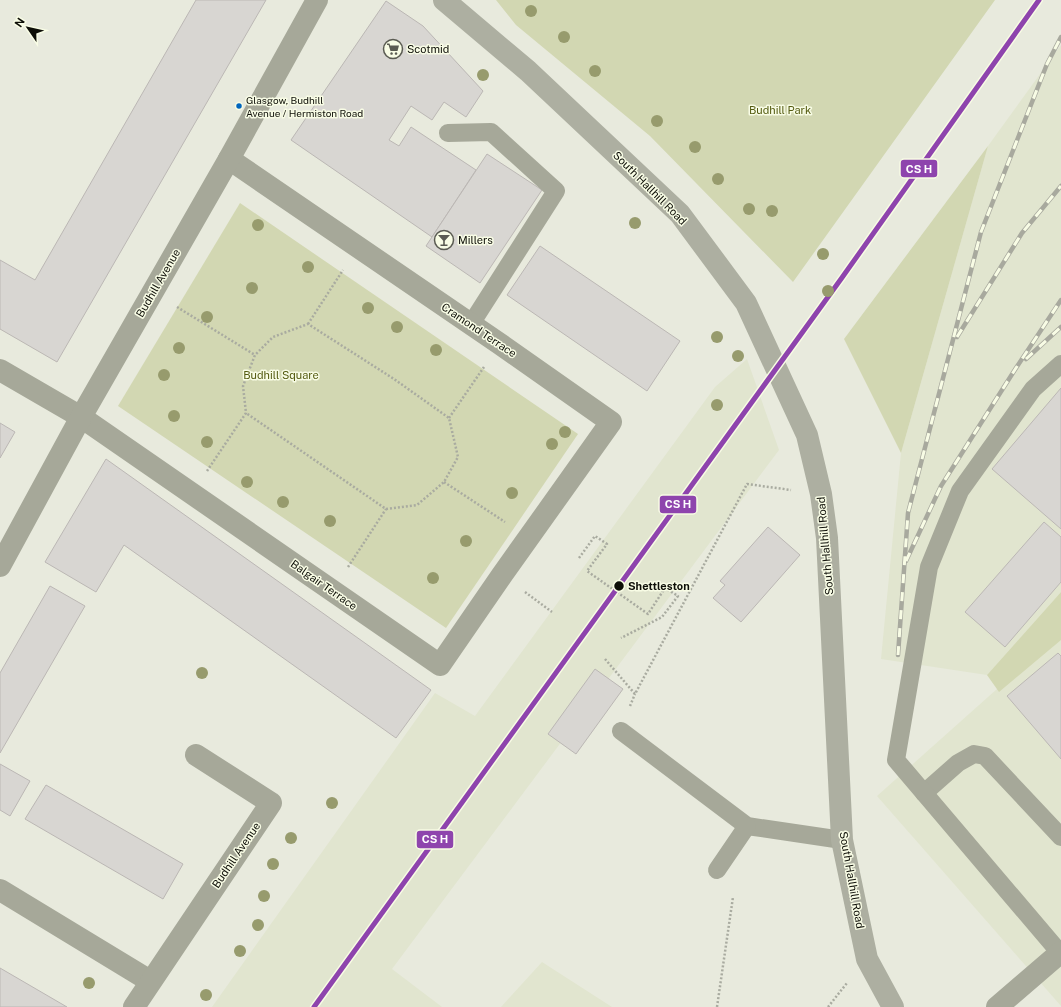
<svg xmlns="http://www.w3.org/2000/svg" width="1061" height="1007" viewBox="0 0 1061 1007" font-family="'Public Sans',sans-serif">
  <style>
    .built { fill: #e1e5cf }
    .green { fill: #d2d7b2 }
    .building { fill: #d8d6d2; stroke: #bbb7b4 }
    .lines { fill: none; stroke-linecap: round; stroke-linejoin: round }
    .path { stroke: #a9aba0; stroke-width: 2.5; stroke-dasharray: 2 2; stroke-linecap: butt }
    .lane { stroke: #a6a899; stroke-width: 18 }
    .street { stroke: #a6a899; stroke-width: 22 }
    .secondary { stroke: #adafa1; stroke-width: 22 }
    .rail-casing { stroke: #a8a99e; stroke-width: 4.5 }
    .rail { stroke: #f8fce5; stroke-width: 3; stroke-dasharray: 9; stroke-linecap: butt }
    .rail-1-casing { stroke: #f8fce5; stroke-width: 8 }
    .rail-1 { stroke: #8e44ad; stroke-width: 5 }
    .tree { fill: #979b6d }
    .bus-dot { fill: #0065bd; stroke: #f8fce5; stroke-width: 1.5 }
    .stop-dot { fill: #0d0e07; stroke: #f8fce5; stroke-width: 1.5 }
    .labels { text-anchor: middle; stroke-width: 3; stroke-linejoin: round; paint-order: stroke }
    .bus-label { font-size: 10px; fill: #0d0e07; stroke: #f8fce5; text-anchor: start }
    .poi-label { font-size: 11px; fill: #0d0e07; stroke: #f8fce5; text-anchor: start }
    .park-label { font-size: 11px; fill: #545b11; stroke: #f8fce5 }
    .street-label { font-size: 11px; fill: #0d0e07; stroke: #f8fce5 }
    .stop-label { font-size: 11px; font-weight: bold; fill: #0d0e07; stroke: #f8fce5; text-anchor: start }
    .line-badge { stroke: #f8fce5; stroke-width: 1.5 }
    .badge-label { font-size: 11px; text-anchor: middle; font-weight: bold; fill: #fff }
  </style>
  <rect width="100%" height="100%" fill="#e8eadd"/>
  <g class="built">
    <path d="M1061,45V592L987,675L881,659L901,453L988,146Z"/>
    <path d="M747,359L779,450L392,969L442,1007H212L435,693L475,716L715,387Z"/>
    <path d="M1061,632V1006L877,796Z"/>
    <path d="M542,962L612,1007H501Z"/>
  </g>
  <g class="green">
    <path d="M496,0H995L793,282L650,136L516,25Z"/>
    <path d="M988,146L901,453L844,339Z"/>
    <path d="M240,203L578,434L446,628L118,406Z"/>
    <path d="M1061,592V640L999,692L987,675Z"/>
  </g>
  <g class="building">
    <path d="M196,0H266L57,362L0,329V260L35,280Z"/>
    <path d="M386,1L423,26L483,91L466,117L444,102L432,120L411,106L389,140L399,146L411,127L476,170L432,237L291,140Z"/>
    <path d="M487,154L542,190L480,283L426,246Z"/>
    <path d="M540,246L680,341L647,391L507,295Z"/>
    <path d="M1061,388V529L992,469Z"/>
    <path d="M0,423L15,432L0,458Z"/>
    <path d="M106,459L431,690L396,738L124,545L96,592L45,562Z"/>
    <path d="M1044,522L1061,537V582L1005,647L965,612Z"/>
    <path d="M768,527L800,555L741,622L713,598L725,585L720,581Z"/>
    <path d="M50,586L85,606L0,753V673Z"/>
    <path d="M1058,653L1061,656V759L1007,696Z"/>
    <path d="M595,669L623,689L576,754L548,734Z"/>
    <path d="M0,764L30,781L10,816L0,810Z"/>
    <path d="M46,785L183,864L163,899L25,819Z"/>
    <path d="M0,968L67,1007H0Z"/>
  </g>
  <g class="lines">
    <g class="path">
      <path d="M177,307L255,355"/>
      <path d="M308,324L343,270"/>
      <path d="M449,418L484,367"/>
      <path d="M207,471L246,413L243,386L255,355L273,337L308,324L394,379L449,418L458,457L444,482L417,505L386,509L246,413"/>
      <path d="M444,482L505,522"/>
      <path d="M579,558L595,536L607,544L587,571L648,614L665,588L678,596L662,617L621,638"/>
      <path d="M348,567L386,509"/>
      <path d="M525,592L552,612"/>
      <path d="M605,659L635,694L747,484L791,490"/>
      <path d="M630,706L635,694"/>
      <path d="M717,1007L733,897"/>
      <path d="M828,1007L847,983"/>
    </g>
    <g class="lane">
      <path d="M448,133L491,132L556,191L471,324"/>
      <path d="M621,731L747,826L842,840"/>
      <path d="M924,793L958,763L974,754L985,756L1061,837"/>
      <path d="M717,870L747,826"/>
      <path d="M1060,953L896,760L929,567L960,491L1033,389L1061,364"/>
    </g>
    <g class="street">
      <path d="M0,370L81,417L440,665L502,575L611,422L500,344L229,159"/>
      <path d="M0,566L81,417L229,159L317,0"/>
      <path d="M0,890L150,981"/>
      <path d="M134,1007L271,803L196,755"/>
      <path d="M997,1007L1061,952"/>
    </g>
    <path class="secondary" d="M444,0L528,71L680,214L746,303L807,435L821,494L827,538L842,840L867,959L893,1007"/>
    <g class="rail-casing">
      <g id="rail">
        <path d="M957,337L1022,233L1061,186"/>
        <path d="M1026,359L1061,327"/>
        <path d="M906,561L941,486L1016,368L1061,300"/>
        <path d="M898,655L908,513L981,232L1047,64L1061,37"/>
      </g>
    </g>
    <use href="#rail" class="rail"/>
    <g class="rail-1-casing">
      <path id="rail-1" d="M314,1007L841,279L1039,0"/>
    </g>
    <use href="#rail-1" class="rail-1"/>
  </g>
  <g class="tree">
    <circle cx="531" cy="11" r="6"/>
    <circle cx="564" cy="37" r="6"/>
    <circle cx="595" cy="71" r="6"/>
    <circle cx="483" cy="75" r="6"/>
    <circle cx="657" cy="121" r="6"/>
    <circle cx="695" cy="147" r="6"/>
    <circle cx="718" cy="179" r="6"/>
    <circle cx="749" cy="209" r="6"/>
    <circle cx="772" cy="211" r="6"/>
    <circle cx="635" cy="223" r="6"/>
    <circle cx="258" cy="225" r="6"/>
    <circle cx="823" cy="254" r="6"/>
    <circle cx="308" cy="267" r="6"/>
    <circle cx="252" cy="288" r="6"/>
    <circle cx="828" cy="291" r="6"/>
    <circle cx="368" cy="308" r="6"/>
    <circle cx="207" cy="317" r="6"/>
    <circle cx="397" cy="327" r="6"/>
    <circle cx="717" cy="337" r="6"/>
    <circle cx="179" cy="348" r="6"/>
    <circle cx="436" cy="350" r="6"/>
    <circle cx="738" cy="356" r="6"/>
    <circle cx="164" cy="375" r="6"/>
    <circle cx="717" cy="405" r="6"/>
    <circle cx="174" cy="416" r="6"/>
    <circle cx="565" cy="432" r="6"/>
    <circle cx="207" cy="442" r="6"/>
    <circle cx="552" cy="444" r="6"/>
    <circle cx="247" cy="482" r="6"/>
    <circle cx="512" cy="493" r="6"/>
    <circle cx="283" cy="502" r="6"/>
    <circle cx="330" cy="521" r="6"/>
    <circle cx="466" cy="541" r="6"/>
    <circle cx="433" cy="578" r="6"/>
    <circle cx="202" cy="673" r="6"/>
    <circle cx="332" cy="803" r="6"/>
    <circle cx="291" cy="838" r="6"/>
    <circle cx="273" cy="864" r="6"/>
    <circle cx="264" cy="896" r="6"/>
    <circle cx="258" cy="925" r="6"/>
    <circle cx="240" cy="951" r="6"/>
    <circle cx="89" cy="983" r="6"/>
    <circle cx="206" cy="995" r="6"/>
  </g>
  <defs>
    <g id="supermarket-ring" transform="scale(1)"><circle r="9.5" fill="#f8fce5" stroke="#5a5b52" stroke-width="1.5"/><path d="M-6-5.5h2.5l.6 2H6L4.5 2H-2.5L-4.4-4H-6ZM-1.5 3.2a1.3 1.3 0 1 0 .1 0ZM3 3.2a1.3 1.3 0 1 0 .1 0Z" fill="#5a5b52"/></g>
    <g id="bar-ring" transform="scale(1)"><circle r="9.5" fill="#f8fce5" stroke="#5a5b52" stroke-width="1.5"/><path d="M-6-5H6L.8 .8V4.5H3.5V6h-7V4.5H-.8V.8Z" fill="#5a5b52"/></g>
  </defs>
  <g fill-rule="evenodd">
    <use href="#supermarket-ring" x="393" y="49"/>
    <use href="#bar-ring" x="444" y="240"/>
  </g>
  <circle class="bus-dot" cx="239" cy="106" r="3.5"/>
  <circle class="stop-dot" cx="619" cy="586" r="5.5"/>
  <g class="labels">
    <g class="bus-label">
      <text x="246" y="104">Glasgow, Budhill<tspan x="246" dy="13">Avenue / Hermiston Road</tspan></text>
    </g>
    <g class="poi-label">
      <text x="407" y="53">Scotmid</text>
      <text x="458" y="244">Millers</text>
    </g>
    <g class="park-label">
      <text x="780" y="114">Budhill Park</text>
      <text x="281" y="379">Budhill Square</text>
    </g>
    <g class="street-label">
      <text transform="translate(650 188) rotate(45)" y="4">South Hallhill Road</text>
      <text transform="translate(158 283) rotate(-60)" y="4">Budhill Avenue</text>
      <text transform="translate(479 330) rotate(34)" y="4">Cramond Terrace</text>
      <text transform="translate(825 546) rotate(-95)" y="4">South Hallhill Road</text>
      <text transform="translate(324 585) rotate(35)" y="4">Balgair Terrace</text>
      <text transform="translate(236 855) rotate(-56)" y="4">Budhill Avenue</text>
      <text transform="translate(852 880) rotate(80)" y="4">South Hallhill Road</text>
    </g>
    <g class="stop-label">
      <text x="628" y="590">Shettleston</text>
    </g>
  </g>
  <g class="line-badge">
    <rect x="900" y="159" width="38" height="19" rx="4" fill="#8e44ad"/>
    <rect x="659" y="495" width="38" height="19" rx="4" fill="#8e44ad"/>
    <rect x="416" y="830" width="38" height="19" rx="4" fill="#8e44ad"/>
  </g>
  <g class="badge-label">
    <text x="919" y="173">CS H</text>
    <text x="678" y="508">CS H</text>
    <text x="435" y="843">CS H</text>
  </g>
  <g transform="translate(28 28) rotate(304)" stroke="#f8fce5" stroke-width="3" paint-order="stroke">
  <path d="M0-3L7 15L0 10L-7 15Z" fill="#0d0e07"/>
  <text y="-6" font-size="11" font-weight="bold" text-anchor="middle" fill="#0d0e07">N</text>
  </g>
</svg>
